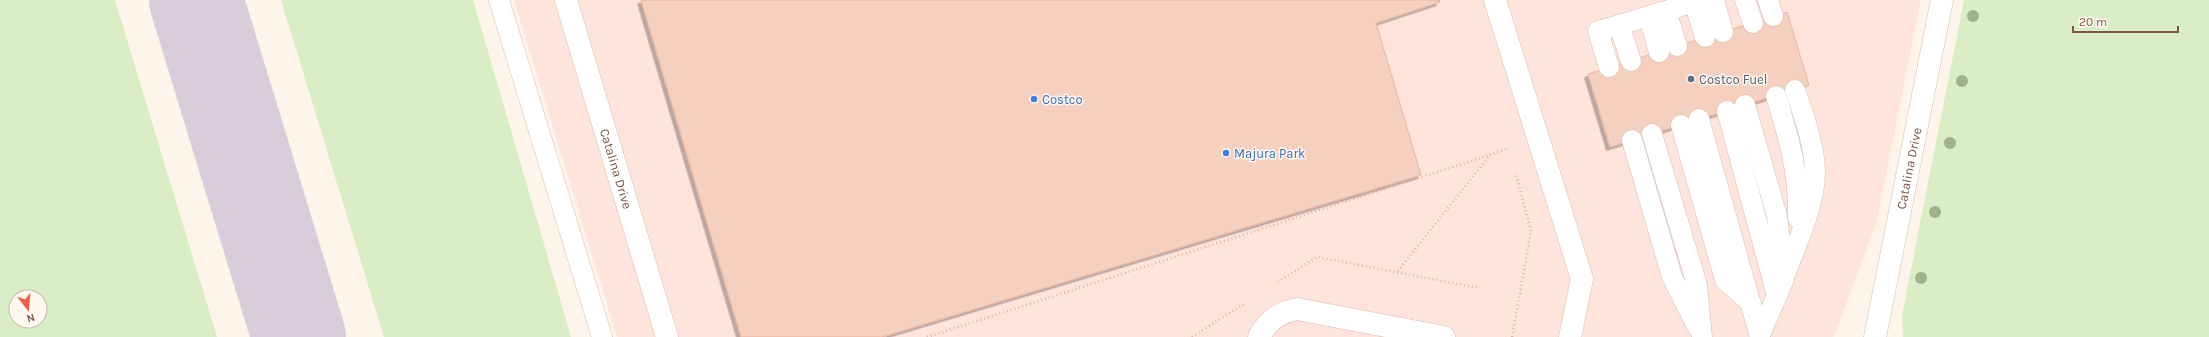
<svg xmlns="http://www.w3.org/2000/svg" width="2209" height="337" viewBox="0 0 2209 337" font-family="Karla,sans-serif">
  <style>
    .commercial { fill: #ffe4dc }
    .green { fill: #d9eec5; fill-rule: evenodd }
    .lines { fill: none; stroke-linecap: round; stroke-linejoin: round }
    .taxiway { stroke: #daccda; stroke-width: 94 }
    .building { fill: #f6d0be; stroke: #eab49c; filter: url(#shadow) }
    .lane-casing { stroke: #d4bdaf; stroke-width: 21 }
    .street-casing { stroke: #d4bdaf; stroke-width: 23 }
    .path { stroke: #dcb3a0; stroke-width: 2.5; stroke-dasharray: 1 3; stroke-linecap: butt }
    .lane { stroke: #fff; stroke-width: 20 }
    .street { stroke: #fff; stroke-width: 22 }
    .tree { fill: #a0b28a }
    .service-dot { fill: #5c6f8a; stroke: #fff8f1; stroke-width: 1.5 }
    .shop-dot { fill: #3f7fe0; stroke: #fff8f1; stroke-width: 1.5 }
    .labels { text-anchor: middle; stroke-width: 3; stroke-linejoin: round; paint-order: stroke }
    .service-label { font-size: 13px; fill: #4e5e75; stroke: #fff8f1; text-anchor: start }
    .shop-label { font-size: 13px; fill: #366cbe; stroke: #fff8f1; text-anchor: start }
    .street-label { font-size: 13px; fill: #7c5749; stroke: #fff8f1 }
  </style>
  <defs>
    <filter id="shadow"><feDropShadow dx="-3.5" dy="3.5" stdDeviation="0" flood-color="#0004"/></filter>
  </defs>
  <rect width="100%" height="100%" fill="#fef4e9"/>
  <path class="commercial" d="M514,0H1921L1877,221L1834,337H617Z"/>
  <g class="green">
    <path d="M0,0H115L217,337H0ZM16,297H40V321H16Z"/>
    <path d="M281,0H473L571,337H384Z"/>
    <path d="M1964,0H2209V337H1903L1902,316L1904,305Z"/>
  </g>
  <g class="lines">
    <path class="taxiway" d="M196,0L299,337"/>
  </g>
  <g class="building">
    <path d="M641,0H1439L1440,2L1376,23L1421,175L882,337H741Z"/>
    <path d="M1787,12L1809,85L1610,147L1588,74Z"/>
  </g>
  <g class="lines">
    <g class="lane-casing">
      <g id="lane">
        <path d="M499,0L602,337"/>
        <path d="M1714,0L1723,32"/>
        <path d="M1745,0L1753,23"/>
        <path d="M1768,0L1773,16"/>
        <path d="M1694,2L1705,37"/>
        <path d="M1677,46L1666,11L1700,0"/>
        <path d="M1659,52L1649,16L1661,12"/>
        <path d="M1631,61L1619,25L1649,16"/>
        <path d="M1609,67L1598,31L1619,25"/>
        <path d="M1776,96C1789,139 1799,171 1798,218"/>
        <path d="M1745,105L1777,216L1784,279L1760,335"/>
        <path d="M1727,111L1776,292"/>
        <path d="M1699,119L1760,337"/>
        <path d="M1681,125L1725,280L1751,303"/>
        <path d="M1652,134L1697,285L1702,337"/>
        <path d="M1632,140L1672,277L1698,328"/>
        <path d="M1786,272C1798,240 1815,205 1815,171C1814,143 1804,116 1795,90"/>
      </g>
    </g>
    <g class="street-casing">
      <g id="street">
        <path id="s1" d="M566,0L667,337"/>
        <path d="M1495,0L1582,279L1570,337"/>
        <path d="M1259,337C1267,321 1279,312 1297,309L1444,337"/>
        <path id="s2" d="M1875,337L1942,0"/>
      </g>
    </g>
    <g class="path">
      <path d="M1398,271L1490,155L1509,148"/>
      <path d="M1278,282L1317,257L1479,288"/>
      <path d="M927,337L1490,155"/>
      <path d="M1192,337L1245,303"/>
      <path d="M1512,337L1531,231L1516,175"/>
    </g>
    <use href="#lane" class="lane"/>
    <use href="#street" class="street"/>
  </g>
  <g class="tree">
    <circle cx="1973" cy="16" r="6"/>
    <circle cx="1962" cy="81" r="6"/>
    <circle cx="1950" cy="143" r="6"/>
    <circle cx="1935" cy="212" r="6"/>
    <circle cx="1921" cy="278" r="6"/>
  </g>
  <circle class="service-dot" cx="1691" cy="79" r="4"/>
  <g class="shop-dot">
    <circle cx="1034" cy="99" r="4"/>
    <circle cx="1226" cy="153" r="4"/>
  </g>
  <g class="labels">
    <g class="service-label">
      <text x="1699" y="84">Costco Fuel</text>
    </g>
    <g class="shop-label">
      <text x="1042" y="104">Costco</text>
      <text x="1234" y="158">Majura Park</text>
    </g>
    <g class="street-label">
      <text dy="5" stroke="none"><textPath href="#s1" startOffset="176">Catalina Drive</textPath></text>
      <text dy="5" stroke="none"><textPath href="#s2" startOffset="172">Catalina Drive</textPath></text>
    </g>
  </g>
  <g transform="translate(28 309) rotate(163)"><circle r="19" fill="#fff8f1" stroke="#cbb8ae"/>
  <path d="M0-3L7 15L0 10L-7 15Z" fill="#f25e44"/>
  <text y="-6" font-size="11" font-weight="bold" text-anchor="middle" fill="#7c5749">N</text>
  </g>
  <path d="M2073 26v6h105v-6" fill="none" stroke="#7c5749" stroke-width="2"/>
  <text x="2079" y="26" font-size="12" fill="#7c5749" stroke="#fff8f1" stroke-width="3" paint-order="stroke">20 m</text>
</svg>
